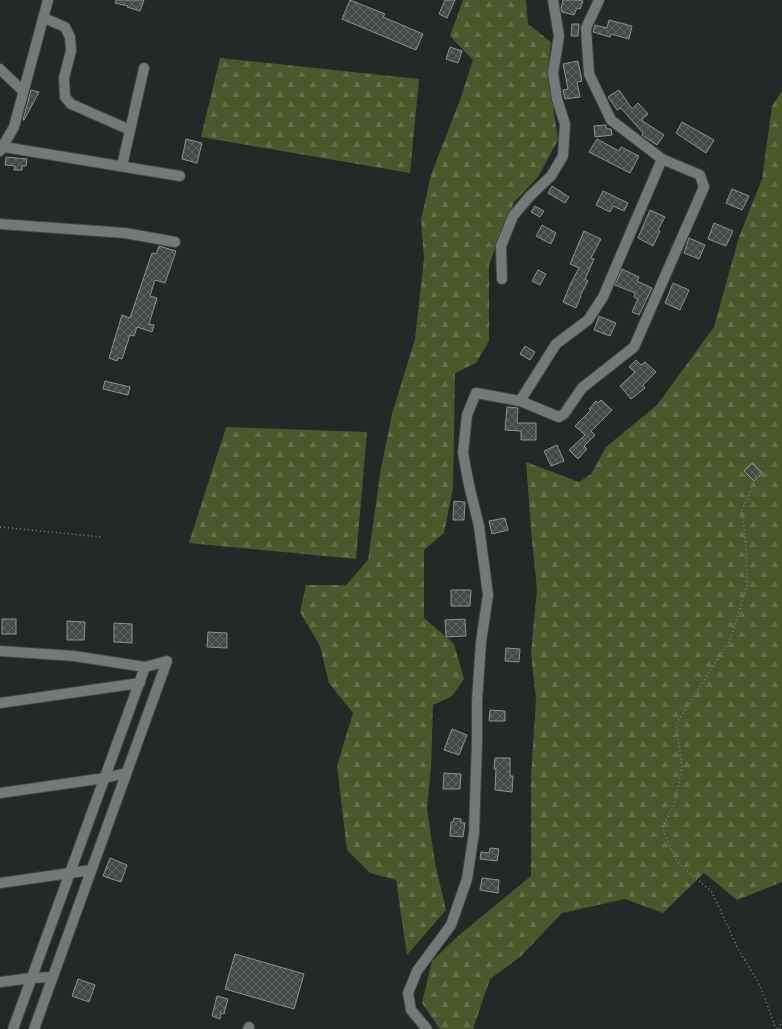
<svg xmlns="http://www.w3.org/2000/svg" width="782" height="1029" viewBox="0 0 782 1029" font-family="'Fira Sans',sans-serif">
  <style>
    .forest { fill: url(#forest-firs) }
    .building { fill: url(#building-cross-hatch); stroke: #8d928e }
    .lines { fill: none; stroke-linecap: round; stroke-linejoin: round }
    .minor-casing { stroke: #404443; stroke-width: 12 }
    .path { stroke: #808483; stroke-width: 1.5; stroke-dasharray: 1 3; stroke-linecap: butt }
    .minor { stroke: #737978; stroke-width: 10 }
  </style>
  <defs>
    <pattern id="forest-firs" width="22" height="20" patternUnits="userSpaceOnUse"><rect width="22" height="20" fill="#4c572c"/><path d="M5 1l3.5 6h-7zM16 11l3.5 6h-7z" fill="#666f4a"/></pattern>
    <pattern id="building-cross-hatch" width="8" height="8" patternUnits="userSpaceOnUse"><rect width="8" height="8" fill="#464a47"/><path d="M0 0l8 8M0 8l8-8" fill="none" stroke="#606461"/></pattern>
  </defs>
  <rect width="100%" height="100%" fill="#242928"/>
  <g class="forest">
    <path d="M463,0H526L528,24L551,42L548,70L558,140L538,177L514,202L489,264V341L476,363L455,373L453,488L444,533L424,550V618L454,644L464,679L452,696L433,705L431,766L427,809L435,863L446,910L407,955L396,880L370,873L347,850L337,766L353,713L329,683L320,646L300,612L306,585H346L368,560L381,468L392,414L415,339L424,259L421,220L431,175L460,100L473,60L450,36Z"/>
    <path d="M220,58L419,79L410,173L201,137Z"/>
    <path d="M782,91V882L737,900L704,873L663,913L625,899L562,913L521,956L490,979L473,1029H440L422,1003L432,961L458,936L531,876V776L536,700L531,653L537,590L532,540L526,462L579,482L591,474L606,447L657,405L714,327L739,237L762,179L772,106Z"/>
    <path d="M226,427L367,432L356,559L189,543Z"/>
  </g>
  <g class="building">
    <path d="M116,0H144L140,11L127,7L128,6L115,3Z"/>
    <path d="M350,0L385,14L383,17L423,34L416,50L342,19Z"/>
    <path d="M445,0H455L447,18L439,14Z"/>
    <path d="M563,0H578L583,1L580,9L577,8L574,15L562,12L561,8Z"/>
    <path d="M609,20L632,26L629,39L611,34L610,37L593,32L595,25L607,28Z"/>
    <path d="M572,24H579L578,36H571Z"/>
    <path d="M450,47L462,51L458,63L446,59Z"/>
    <path d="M578,61L582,81L577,82L580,97L565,99L563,90L568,89L563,64Z"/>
    <path d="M31,90L39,92L24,120H23Z"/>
    <path d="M619,90L632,109L638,103L648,114L641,120L664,135L657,145L642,135L643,133L621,108L617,110L608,97Z"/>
    <path d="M682,122L714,140L706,153L676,133Z"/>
    <path d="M606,125V129H611L612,135L595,137L594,126Z"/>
    <path d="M186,139L202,143L197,163L182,159Z"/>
    <path d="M597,139L619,151L621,147L639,156L630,173L589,152Z"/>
    <path d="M6,157L27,159L26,166H22V170H14L15,166L5,165Z"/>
    <path d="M552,186L569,197L565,203L548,193Z"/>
    <path d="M732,189L749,196L742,210L726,203Z"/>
    <path d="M603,191L628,203L624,211L613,206L610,212L596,205Z"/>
    <path d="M535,206L544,211L540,217L531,212Z"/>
    <path d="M650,210L665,217L658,230L660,231L653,246L638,238Z"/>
    <path d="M714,223L733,231L726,246L708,239Z"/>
    <path d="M542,225L556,233L551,244L536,236Z"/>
    <path d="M584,231L601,239L591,258L594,259L585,279L588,281L580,296H581L576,308L563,302L570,285L579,268L570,264Z"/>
    <path d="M689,238L705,245L699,259L684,253Z"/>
    <path d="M159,246L176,251L165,283L155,280L150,296L157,298L149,324L154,325L152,332L137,327L134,336L130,335L122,359L118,358L117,361L109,358L122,315L130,318L152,253L156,254Z"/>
    <path d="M622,269L639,277L637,281L652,288L639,315L632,312L638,299L634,297L635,293L615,285Z"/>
    <path d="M538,270L546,274L540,285L532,281Z"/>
    <path d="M673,283L689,290L680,310L665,303Z"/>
    <path d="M599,316L616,323L610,336L594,330Z"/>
    <path d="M525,346L535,352L530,360L520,354Z"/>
    <path d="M636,360L641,365L645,362L656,372L643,385L645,388L631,399L620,386L635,372L629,367Z"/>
    <path d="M105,381L130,387L128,395L103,389Z"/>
    <path d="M601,400L612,410L591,431L595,435L584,446L587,449L578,459L569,450L585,435L575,426L591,410L589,409L596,401L598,403Z"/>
    <path d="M507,407L518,408L517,423H536V440H521V431L505,430Z"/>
    <path d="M557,445L564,461L551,466L544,451Z"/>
    <path d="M752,463L762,473L754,481L744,471Z"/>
    <path d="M454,501L465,502L464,520H453Z"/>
    <path d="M505,518L508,530L492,534L489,521Z"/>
    <path d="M451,590H471L470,606H451Z"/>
    <rect x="2" y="619" width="14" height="15"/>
    <path d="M465,619L466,636L446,637L445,620Z"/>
    <path d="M67,621L85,622L84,640H67Z"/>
    <path d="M114,623L132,624V643L114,642Z"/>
    <path d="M208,632L227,633V648L207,647Z"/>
    <path d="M506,648L520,649L519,662L505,661Z"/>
    <path d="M490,710L505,711V721H489Z"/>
    <path d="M452,729L467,735L459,755L444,750Z"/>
    <path d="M495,758H510V776H513L512,792L495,790L496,769H494Z"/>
    <path d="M444,773L461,774L460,789H443Z"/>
    <path d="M454,818L461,819V823H465L463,837L450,836L451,822H453Z"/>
    <path d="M490,848L499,849L497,861L480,859L481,852L489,853Z"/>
    <path d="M110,858L127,865L121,882L103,876Z"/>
    <path d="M482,878L499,880L498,893L480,890Z"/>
    <path d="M235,954L304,974L294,1009L225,989Z"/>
    <path d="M78,979L95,985L89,1002L72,996Z"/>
    <path d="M217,996L228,999L224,1014L221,1013L220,1019L212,1016Z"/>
  </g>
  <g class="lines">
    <g class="minor-casing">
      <g id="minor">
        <path d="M44,18L65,27L70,37L71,51L64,78L65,97L71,104L130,130"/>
        <path d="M0,69L23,91"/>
        <path d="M4,147L180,176"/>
        <path d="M0,151L14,127L48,0"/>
        <path d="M122,166L144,68"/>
        <path d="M0,224L125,233L175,242"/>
        <path d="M502,279L501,246L513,216L530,196L551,176L563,156L565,124L557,99L553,73L559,36L553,0"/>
        <path d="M520,401L559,417L564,414L582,388L634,347L704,187L700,175L662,159"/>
        <path d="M0,651L74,656L145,667L167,661L34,1029"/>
        <path d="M0,703L140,683"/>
        <path d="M0,793L105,778L126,773"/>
        <path d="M0,883L91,870"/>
        <path d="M0,982L32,978L52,977"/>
        <path d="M13,1029L145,667"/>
        <path d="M248,1029L249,1027"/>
        <path d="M427,1029L411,1010L408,993L417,971L451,925L467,879L474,833L477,741V701L481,642L488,595L479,526L469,485L463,453L467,415L476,393L520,401L556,344L588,320L603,297L662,159L611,120L589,74L586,28L599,0"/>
      </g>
    </g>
    <g class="path">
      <path d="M754,484L742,510L746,547L747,586L730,640L676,724L682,768L675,803L662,828L677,862L712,892L738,949L760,985L776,1029"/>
      <path d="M0,527L101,537"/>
      <path d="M779,1029L782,1021"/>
    </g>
    <use href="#minor" class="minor"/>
  </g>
</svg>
